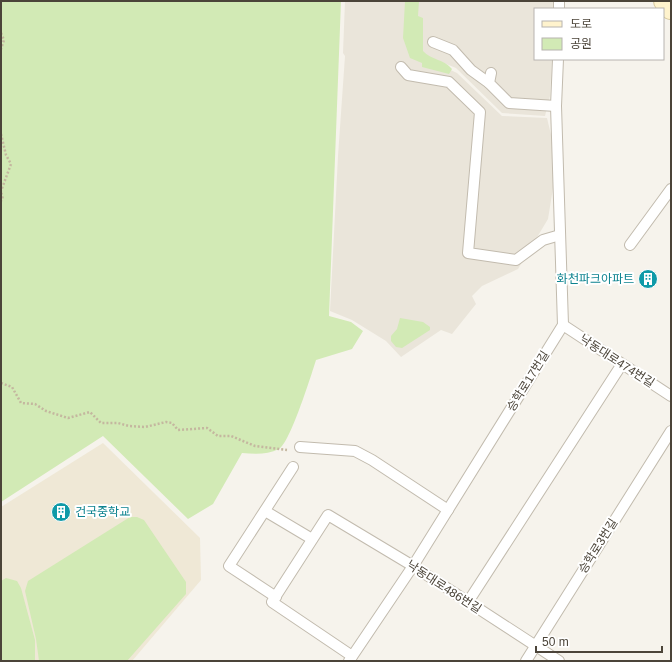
<svg xmlns="http://www.w3.org/2000/svg" width="672" height="662" viewBox="0 0 672 662" font-family="Arial,'Noto Sans KR',sans-serif">
  <style>
    .residential { fill: #eae5da }
    .education { fill: #efe8d6 }
    .green { fill: #d2eab5 }
    .lines { fill: none; stroke-linecap: round; stroke-linejoin: round }
    .lane-casing { stroke: #c2bbae; stroke-width: 12 }
    .secondary-casing { stroke: #d6c79b; stroke-width: 24 }
    .path { stroke: #c4b79f; stroke-width: 2.5; stroke-dasharray: 2 2; stroke-linecap: butt }
    .lane { stroke: #fff; stroke-width: 10 }
    .secondary { stroke: #fff3cd; stroke-width: 22 }
    .labels { text-anchor: middle; stroke-width: 4; stroke-linejoin: round; paint-order: stroke }
    .culture-label { font-size: 12px; fill: #0d838f; stroke: #fff; text-anchor: end }
    .street-label { font-size: 12px; fill: #4b4439; stroke: #fff }
  </style>
  <rect width="100%" height="100%" fill="#f6f3ec"/>
  <g class="residential">
    <path d="M345,1H412L417,54L457,73L502,116L547,118L552,139L554,182L548,219L518,269L482,286L472,296L476,304L452,334L441,330L401,357L386,341L352,320L330,311L338,156L345,56L343,53Z"/>
    <path d="M415,1H555V9H535V59H552L550,96L545,116L502,113L456,68L419,53Z"/>
  </g>
  <path class="education" d="M103,443L200,538L201,580L132,661H1V507Z"/>
  <g class="green">
    <path d="M1,1H341L329,316L351,322L363,331L352,349L316,360C311,376 290,443 279,449C267,455 255,454 242,453L213,504L188,519L103,436L1,502Z"/>
    <path d="M405,1H419L418,16L423,18V51C431,60 444,59 452,69L449,74L422,67V63L410,58L403,38Z"/>
    <path d="M400,318L423,322L430,327V330L402,348L396,347L391,341V336L397,329Z"/>
    <path d="M130,517H137L144,520L186,582V594L127,661H39L36,639L25,591L28,581Z"/>
    <path d="M6,578L17,581L21,588L35,640V661H1V581Z"/>
  </g>
  <g class="lines">
    <g class="lane-casing">
      <g id="lane">
        <path d="M559,9V1"/>
        <path d="M433,42L453,50L471,70L489,83"/>
        <path d="M401,67L408,75L449,82L480,112L468,253L516,260L543,240L560,235"/>
        <path d="M491,73L489,83L509,103L556,106"/>
        <path d="M630,245L671,189"/>
        <path d="M563,325L671,396"/>
        <path d="M300,447L355,451L372,460L448,510"/>
        <path d="M265,511L312,539"/>
        <path d="M276,597L229,566L293,467"/>
        <path d="M468,602L622,364"/>
        <path d="M352,656L272,602L328,515L413,566L559,661"/>
        <path d="M349,661L413,566L563,325L556,106L558,59"/>
        <path d="M526,661L671,431"/>
      </g>
    </g>
    <g class="secondary-casing">
      <path id="secondary" d="M665,1L671,8"/>
    </g>
    <g class="path">
      <path d="M1,33L4,40L1,49"/>
      <path d="M1,134L6,155L11,164L1,191"/>
      <path d="M1,193L3,196L1,201"/>
      <path d="M1,383L12,387L21,403L35,404L46,411L68,418L90,412L101,423H118L129,426L145,427L166,422L172,423L178,430L207,428L218,436H231L255,446L287,450"/>
    </g>
    <use href="#lane" class="lane"/>
    <use href="#secondary" class="secondary"/>
  </g>
  <defs>
    <g id="building-disc" transform="scale(1)"><circle r="9.5" fill="#0f9aa8" stroke="#fff"/><path d="M-4-6H4V6H1V3H-1V6H-4ZM-2.5-4.3h1.7v1.8h-1.7ZM.8-4.3h1.7v1.8H.8ZM-2.5-1h1.7V.8h-1.7ZM.8-1h1.7V.8H.8Z" fill="#fff"/></g>
  </defs>
  <g fill-rule="evenodd">
    <use href="#building-disc" x="648" y="279"/>
    <use href="#building-disc" x="61" y="512"/>
  </g>
  <g class="labels">
    <g class="culture-label">
      <text x="634" y="283">화천파크아파트</text>
      <text x="75" y="516" text-anchor="start">건국중학교</text>
    </g>
    <g class="street-label">
      <text transform="translate(617 361) rotate(33)" y="4">낙동대로474번길</text>
      <text transform="translate(528 381) rotate(-58)" y="4">승학로17번길</text>
      <text transform="translate(598 546) rotate(-58)" y="4">승학로3번길</text>
      <text transform="translate(444 587) rotate(33)" y="4">낙동대로486번길</text>
    </g>
  </g>
  <rect width="672" height="662" fill="none" stroke="#4b4439" stroke-width="4"/>
  <rect x="534" y="8" width="130" height="52" fill="#ffffff" stroke="#b7b4b0"/>
  <rect x="542" y="21" width="20" height="6" fill="#fff3cd" stroke="#b7b4b0"/>
  <text x="570" y="28" font-size="12" fill="#4b4439">도로</text>
  <rect x="542" y="38" width="20" height="12" fill="#d2eab5" stroke="#b7b4b0"/>
  <text x="570" y="48" font-size="12" fill="#4b4439">공원</text>
  <path d="M536 646v6h126v-6" fill="none" stroke="#4b4439" stroke-width="2"/>
  <text x="542" y="646" font-size="12" fill="#4b4439" stroke="#ffffff" stroke-width="3" paint-order="stroke">50 m</text>
</svg>
